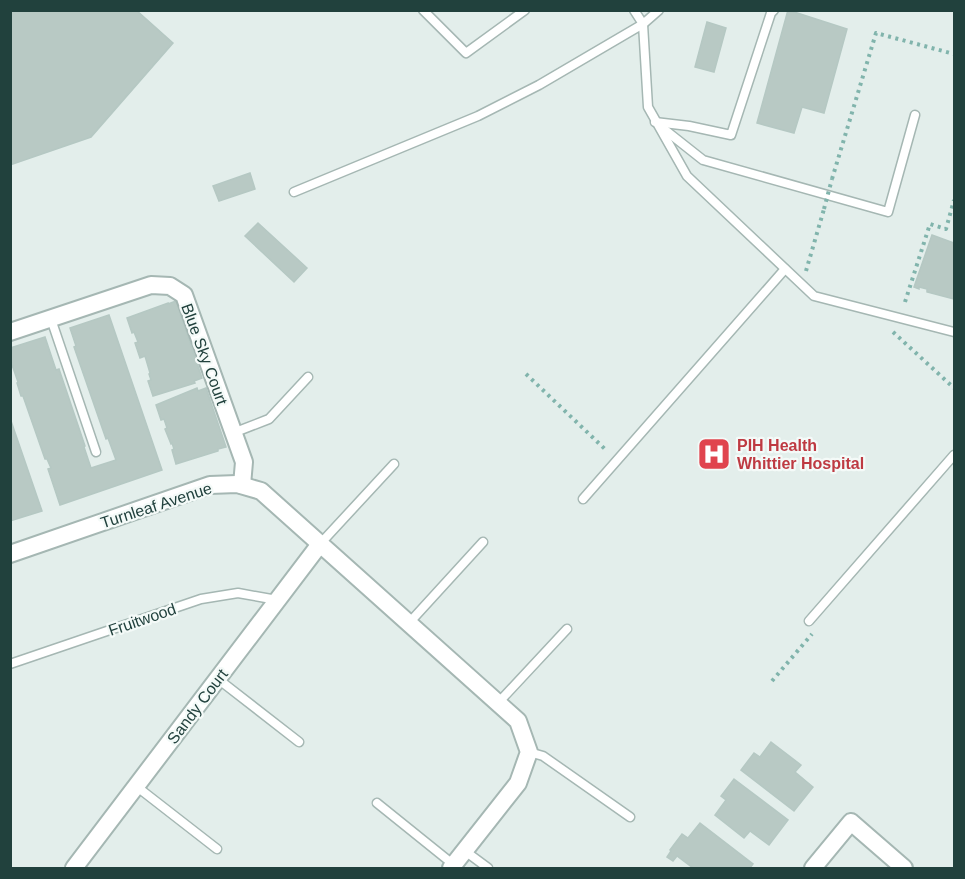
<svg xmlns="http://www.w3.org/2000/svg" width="965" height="879" viewBox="0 0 965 879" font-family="Arial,sans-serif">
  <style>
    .building { fill: #b8c9c4; stroke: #b5c8c3; stroke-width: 1.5 }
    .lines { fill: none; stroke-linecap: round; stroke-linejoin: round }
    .service-casing { stroke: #a5b7b3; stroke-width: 11 }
    .minor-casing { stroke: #a5b7b3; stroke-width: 20 }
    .path { stroke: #81b4ac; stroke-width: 4; stroke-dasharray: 3 4.5; stroke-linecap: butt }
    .service { stroke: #fff; stroke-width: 8 }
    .minor { stroke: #fff; stroke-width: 16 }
    .path-bridge { stroke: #81b4ac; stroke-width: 4; stroke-dasharray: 3 4.5; stroke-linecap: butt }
    .labels { text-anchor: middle; stroke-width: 4.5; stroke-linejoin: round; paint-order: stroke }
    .street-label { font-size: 16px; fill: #21413d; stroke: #f4faf8 }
    .health-label { font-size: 16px; font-weight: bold; fill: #be3a42; stroke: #f4faf8; text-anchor: start }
  </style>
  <rect width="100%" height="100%" fill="#e3eeeb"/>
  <g class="building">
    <path d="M10,10H136L173,43L91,137L10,165Z"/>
    <path d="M788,10L847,29L824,113L802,107L794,133L757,123Z"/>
    <path d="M707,22L726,28L714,72L695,67Z"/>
    <path d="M250,173L255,189L219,201L213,186Z"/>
    <path d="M258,223L307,268L294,282L245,236Z"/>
    <path d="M932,235L954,243V299L927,292V289L919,287V289L914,287Z"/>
    <path d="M176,301L202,378L194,381L195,383L153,396L148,381L151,380L149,374L150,373L145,356L140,358L135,343L138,342L134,332L132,333L127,318L168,303V304Z"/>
    <path d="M109,315L162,470L60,505L48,469L51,468L47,459H45L23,396H21L17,383L18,382L10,359V348L45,337L56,370L59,369L85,446L84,447L91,468L116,460L108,438L106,439L74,347L76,346L70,328Z"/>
    <path d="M197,388L198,391L206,388L226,447L218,449V451L176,464L172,450L174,449L172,443L171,444L165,429L167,428L164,419L161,420L156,405Z"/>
    <path d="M10,418L42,511L10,521Z"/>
    <path d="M771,742L801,765L795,772L813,787L794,811L741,770L754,753L760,757Z"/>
    <path d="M734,779L788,820L769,845L750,831L744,838L715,815L726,800L721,796Z"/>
    <path d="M700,823L753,864L750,868H693L677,856L673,861L667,857L671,851L670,850L682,834L688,838Z"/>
  </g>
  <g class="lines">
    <g class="service-casing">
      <g id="service">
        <path d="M423,10L466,53L525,10"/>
        <path d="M634,10L643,24L648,107L687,176L814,296L954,332"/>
        <path d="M655,122L689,126L731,135L771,13L774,10"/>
        <path d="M660,126L703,160L888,212L915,115"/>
        <path d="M294,192L478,116L539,85L643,24L659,10"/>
        <path d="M51,319L96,452"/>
        <path d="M233,433L269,419L308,377"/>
        <path d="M583,499L785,269"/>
        <path d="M320,544L394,464"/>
        <path d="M809,621L954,455"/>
        <path d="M409,623L483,542"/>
        <path d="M10,664L201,599L238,593L277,600"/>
        <path d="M218,679L299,742"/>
        <path d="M498,703L567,629"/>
        <path d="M529,752L543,756L630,817"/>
        <path d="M136,786L217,849"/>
        <path d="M377,803L454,865"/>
        <path d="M465,851L488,868"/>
      </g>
    </g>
    <g class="minor-casing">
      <g id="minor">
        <path d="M10,332L151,285L170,286L184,295L244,462L242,485"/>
        <path d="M10,554L210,485L237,484L261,491L518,721L529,752L518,783L451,868"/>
        <path d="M74,868L320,544"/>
        <path d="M813,868L851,822L904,868"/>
      </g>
    </g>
    <g class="path">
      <path d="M832,179L876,33L954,54"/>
      <path d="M806,271L824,209"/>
      <path d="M905,302L930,224L946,229L954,200"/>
      <path d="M893,332L954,388"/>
      <path d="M526,374L607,451"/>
      <path d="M772,681L812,634"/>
    </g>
    <use href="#service" class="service"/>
    <use href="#minor" class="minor"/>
    <path class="path-bridge" d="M824,209L832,179"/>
  </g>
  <defs>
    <g id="hospital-square" transform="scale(1.725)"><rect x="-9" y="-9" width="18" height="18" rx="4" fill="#e0444e" stroke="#f4faf8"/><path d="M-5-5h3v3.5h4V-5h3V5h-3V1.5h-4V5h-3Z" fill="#fff"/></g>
  </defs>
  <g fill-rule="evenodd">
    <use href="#hospital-square" x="714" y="454"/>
  </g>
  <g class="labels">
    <g class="street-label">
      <text transform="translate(205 354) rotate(70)" y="6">Blue Sky Court</text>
      <text transform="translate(156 505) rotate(-18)" y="6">Turnleaf Avenue</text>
      <text transform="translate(142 619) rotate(-19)" y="6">Fruitwood</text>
      <text transform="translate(197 706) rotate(-53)" y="6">Sandy Court</text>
    </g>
    <g class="health-label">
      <text x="737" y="451">PIH Health<tspan x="737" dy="18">Whittier Hospital</tspan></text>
    </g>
  </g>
  <rect width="965" height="879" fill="none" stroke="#21413d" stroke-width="24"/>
</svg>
